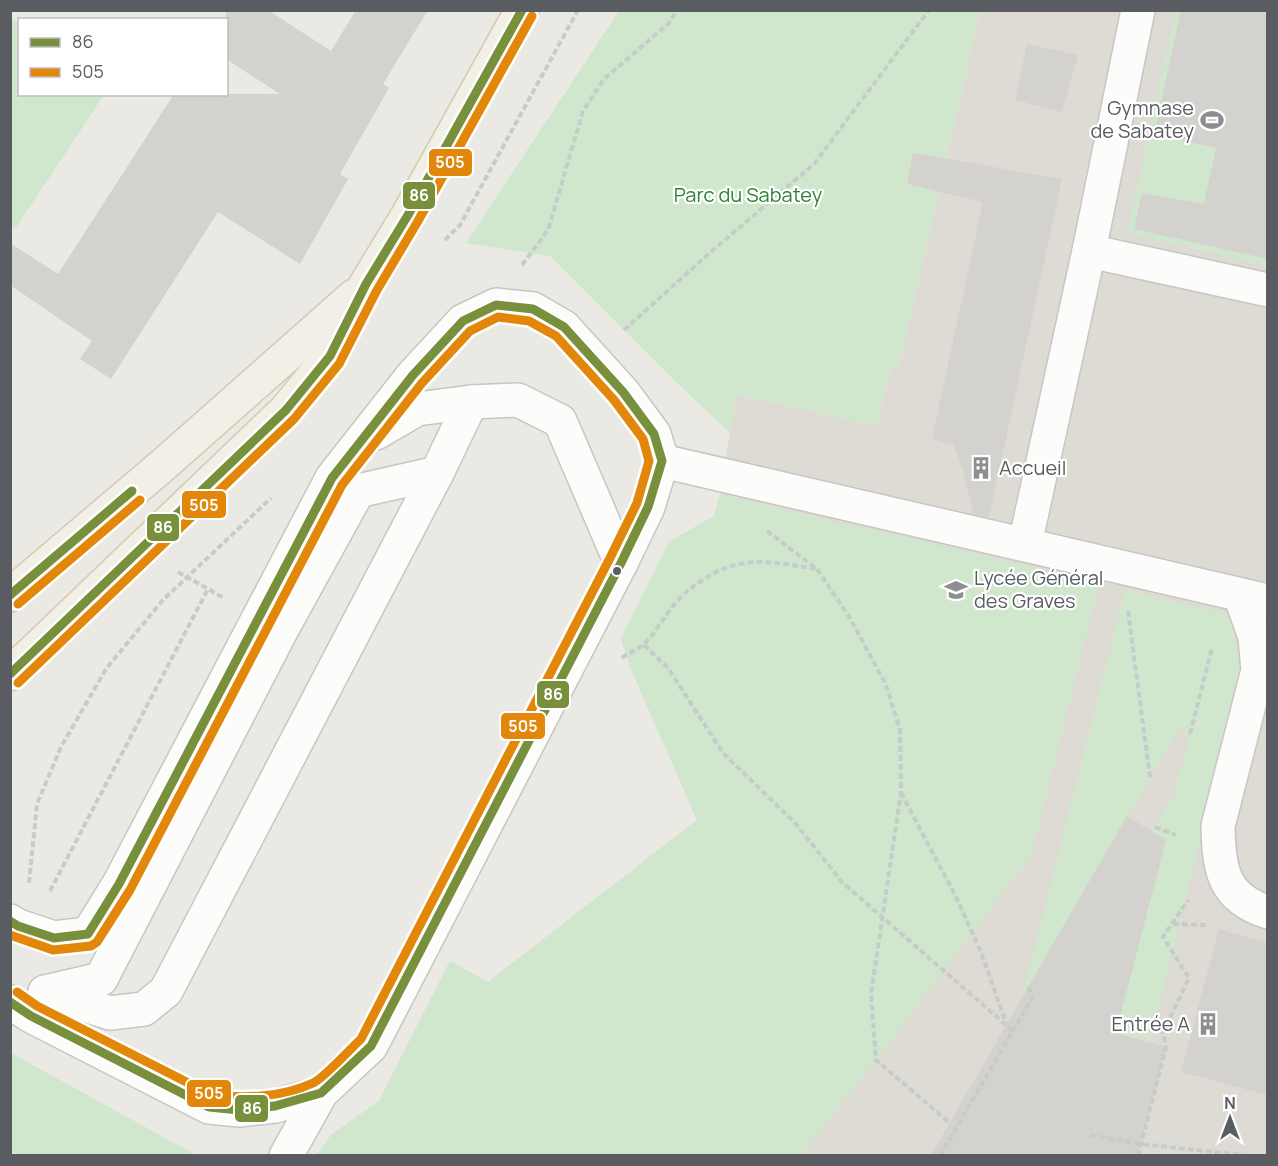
<svg xmlns="http://www.w3.org/2000/svg" width="1278" height="1166" viewBox="0 0 1278 1166" font-family="Manrope,sans-serif">
  <style>
    .education { fill: #dddbd3 }
    .green { fill: #d0e7cd }
    .building { fill: #d3d2ce }
    .lines { fill: none; stroke-linecap: round; stroke-linejoin: round }
    .minor-casing { stroke: #c6c6c4; stroke-width: 36 }
    .major-casing { stroke: #d3cab0; stroke-width: 36 }
    .path { stroke: #c6ccc9; stroke-width: 4; stroke-dasharray: 6 3; stroke-linecap: butt }
    .minor { stroke: #fcfcfb; stroke-width: 33 }
    .major { stroke: #f2f0e6; stroke-width: 33 }
    .bus-1-casing { stroke: #fff; stroke-width: 14 }
    .bus-2-casing { stroke: #fff; stroke-width: 14 }
    .bus-1 { stroke: #78903c; stroke-width: 9 }
    .bus-2 { stroke: #e3870a; stroke-width: 9 }
    .bus-dot { fill: #595d62; stroke: #fff; stroke-width: 2 }
    .labels { text-anchor: middle; stroke-width: 4.5; stroke-linejoin: round; paint-order: stroke }
    .poi-label { font-size: 20px; fill: #595d62; stroke: #fff; text-anchor: end }
    .park-label { font-size: 20px; fill: #308235; stroke: #fff }
    .line-badge { stroke: #fff; stroke-width: 2 }
    .badge-label { font-size: 16px; text-anchor: middle; font-weight: bold; fill: #fff }
  </style>
  <rect width="100%" height="100%" fill="#eae9e3"/>
  <path class="education" d="M980,11H1267V1155L317,1156L331,1135L379,1101L450,961L488,982L697,820L631,669L621,639L669,542L714,516L720,494L736,394L876,426L890,369L899,365Z"/>
  <g class="green">
    <path d="M619,11H980L899,365L890,369L876,426L736,394L730,433L675,381L550,256L466,243Z"/>
    <path d="M1176,11H1267V266L1127,233Z"/>
    <path d="M11,18L19,24L20,94L104,95L15,229L10,226Z"/>
    <path d="M720,494L1099,583L1031,856L876,1060L801,1155H317L331,1135L379,1101L450,961L488,982L697,820L631,669L621,639L669,542L714,516Z"/>
    <path d="M1125,590L1227,614C1236,636 1241,654 1240,679L1151,1039L1137,1036L1132,1052L1112,1047L1152,832L1174,794L1190,735L1179,728L1022,998Z"/>
    <path d="M10,1053H11L196,1155H11Z"/>
  </g>
  <g class="building">
    <path d="M226,10H268L331,51L356,10H428L383,84L389,88L340,174L348,179L300,264L218,212L111,379L80,359L92,341L10,285V243L58,274L174,94H280L226,59Z"/>
    <path d="M1181,10H1268V259L1134,229L1142,193L1204,204L1216,148L1154,134Z"/>
    <path d="M1027,44L1078,55L1062,112L1015,100Z"/>
    <path d="M913,153L1062,179L989,517L973,514L964,474L954,445L932,439L983,202L907,184Z"/>
    <path d="M1127,816L1166,840L1116,1033L1166,1047L1138,1155H931Z"/>
    <path d="M1219,929L1268,943V1095L1181,1072Z"/>
  </g>
  <g class="lines">
    <g class="minor-casing">
      <g id="minor">
        <path d="M1089,251L1268,290"/>
        <path d="M376,433L417,409L471,402L518,400L560,421L621,563"/>
        <path d="M662,461L1268,601"/>
        <path d="M1025,544L1089,251L1138,10"/>
        <path d="M1240,595L1255,637L1258,670L1218,826C1219,868 1222,898 1268,912"/>
        <path d="M10,921L18,926L54,938L88,934L119,884L332,478L413,375L463,321L496,305L533,309L564,327L623,392L654,434L662,461L648,507L621,563L371,1046L321,1093L275,1106L239,1110L209,1107L31,1016L10,1002"/>
        <path d="M45,992L110,1013L144,1009L166,991L437,473L471,402"/>
        <path d="M45,992L101,979L282,629L358,491L437,473"/>
        <path d="M286,1156L321,1093"/>
      </g>
    </g>
    <g class="major-casing">
      <g id="major">
        <path d="M10,595L163,465L354,296"/>
        <path d="M10,674L286,410L330,356L366,284L408,215L522,10"/>
      </g>
    </g>
    <g class="path">
      <path d="M445,240L460,225L578,10"/>
      <path d="M522,265L548,230L583,111L604,79L669,23L677,10"/>
      <path d="M624,330L713,250L814,164L929,10"/>
      <path d="M767,531L817,569L850,618L886,685L900,730L901,792L871,995L876,1060L950,1123"/>
      <path d="M178,572L224,598"/>
      <path d="M1128,611L1150,777"/>
      <path d="M644,645L668,668L723,753L796,824L842,882L1013,1031"/>
      <path d="M622,658C629,652 639,650 645,643C659,629 668,609 682,596C730,554 759,559 816,569"/>
      <path d="M1190,734L1212,648"/>
      <path d="M901,793L955,895L981,952L1006,1023"/>
      <path d="M1155,827L1176,835"/>
      <path d="M29,883L37,804L61,747L106,669L163,600L271,498"/>
      <path d="M50,891L208,589"/>
      <path d="M1173,924L1208,925"/>
      <path d="M1090,1135L1141,1144L1251,1156"/>
      <path d="M940,1156L1033,996L1028,987"/>
      <path d="M1138,1156L1166,1047L1163,1032L1189,978L1163,937L1188,900"/>
    </g>
    <use href="#minor" class="minor"/>
    <use href="#major" class="major"/>
    <g class="bus-1-casing">
      <g id="bus-1">
        <path d="M10,595L132,491"/>
        <path d="M10,674L286,410L330,356L366,284L408,215L522,10"/>
        <path d="M10,921L18,926L54,938L88,934L119,884L332,478L413,375L463,321L496,305L533,309L564,327L623,392L654,434L662,461L648,507L621,563L371,1046L321,1093L275,1106L239,1110L209,1107L31,1016L10,1002"/>
      </g>
    </g>
    <g class="bus-2-casing">
      <g id="bus-2">
        <path d="M18,604L140,500"/>
        <path d="M18,683L294,419L339,364L377,290L418,221L532,16"/>
        <path d="M10,935L53,950L91,946L97,942L130,890L342,485L422,383L470,331L498,317L529,321L556,336L614,400L643,439L649,461L637,503L610,558L361,1039C351,1048 324,1078 313,1083C283,1097 245,1099 212,1095L37,1006L17,992"/>
      </g>
    </g>
    <use href="#bus-1" class="bus-1"/>
    <use href="#bus-2" class="bus-2"/>
  </g>
  <defs>
    <g id="stadium-bare" transform="scale(1.8)"><path d="M0-5a6.5 5 0 1 0 0 10a6.5 5 0 1 0 0-10ZM-3.5-1.8h7v3.6h-7Z" fill="#8c8e8f" stroke="#fff" stroke-width="2.5" paint-order="stroke"/></g>
    <g id="building-bare" transform="scale(1.8)"><path d="M-4-6H4V6H1V3H-1V6H-4ZM-2.5-4.3h1.7v1.8h-1.7ZM.8-4.3h1.7v1.8H.8ZM-2.5-1h1.7V.8h-1.7ZM.8-1h1.7V.8H.8Z" fill="#8c8e8f" stroke="#fff" stroke-width="2.5" paint-order="stroke"/></g>
    <g id="school-bare" transform="scale(1.8)"><path d="M0-5L7-2L0 1L-7-2ZM-4 1L0 2.5L4 1V4Q0 6-4 4Z" fill="#8c8e8f" stroke="#fff" stroke-width="2.5" paint-order="stroke"/></g>
  </defs>
  <g fill-rule="evenodd">
    <use href="#stadium-bare" x="1212" y="120"/>
    <use href="#building-bare" x="981" y="468"/>
    <use href="#school-bare" x="956" y="590"/>
    <use href="#building-bare" x="1208" y="1024"/>
  </g>
  <circle class="bus-dot" cx="617" cy="571" r="5"/>
  <g class="labels">
    <g class="poi-label">
      <text x="1194" y="115">Gymnase<tspan x="1194" dy="23">de Sabatey</tspan></text>
      <text x="999" y="475" text-anchor="start">Accueil</text>
      <text x="974" y="585" text-anchor="start">Lycée Général<tspan x="974" dy="23">des Graves</tspan></text>
      <text x="1190" y="1031">Entrée A</text>
    </g>
    <g class="park-label">
      <text x="748" y="202">Parc du Sabatey</text>
    </g>
  </g>
  <g class="line-badge">
    <rect x="428" y="148" width="45" height="29" rx="6" fill="#e3870a"/>
    <rect x="402" y="181" width="34" height="29" rx="6" fill="#78903c"/>
    <rect x="181" y="490" width="46" height="29" rx="6" fill="#e3870a"/>
    <rect x="146" y="513" width="34" height="29" rx="6" fill="#78903c"/>
    <rect x="536" y="680" width="34" height="29" rx="6" fill="#78903c"/>
    <rect x="500" y="712" width="46" height="28" rx="6" fill="#e3870a"/>
    <rect x="186" y="1079" width="46" height="29" rx="6" fill="#e3870a"/>
    <rect x="234" y="1094" width="35" height="29" rx="6" fill="#78903c"/>
  </g>
  <g class="badge-label">
    <text x="450" y="168">505</text>
    <text x="419" y="201">86</text>
    <text x="204" y="511">505</text>
    <text x="163" y="533">86</text>
    <text x="553" y="700">86</text>
    <text x="523" y="732">505</text>
    <text x="209" y="1099">505</text>
    <text x="252" y="1114">86</text>
  </g>
  <rect width="1278" height="1166" fill="none" stroke="#595d62" stroke-width="24"/>
  <rect x="18" y="18" width="210" height="78" fill="#ffffff" stroke="#bdbec0" stroke-width="1.5"/>
  <rect x="30" y="38" width="30" height="9" fill="#78903c" stroke="#bdbec0" stroke-width="1.5"/>
  <text x="72" y="48" font-size="18" fill="#595d62">86</text>
  <rect x="30" y="68" width="30" height="9" fill="#e3870a" stroke="#bdbec0" stroke-width="1.5"/>
  <text x="72" y="78" font-size="18" fill="#595d62">505</text>
  <g transform="translate(1230 1118)" stroke="#ffffff" stroke-width="4.5" paint-order="stroke">
  <path d="M0-4.5L10 22L0 15L-10 22Z" fill="#595d62"/>
  <text y="-9" font-size="16" font-weight="bold" text-anchor="middle" fill="#595d62">N</text>
  </g>
</svg>
